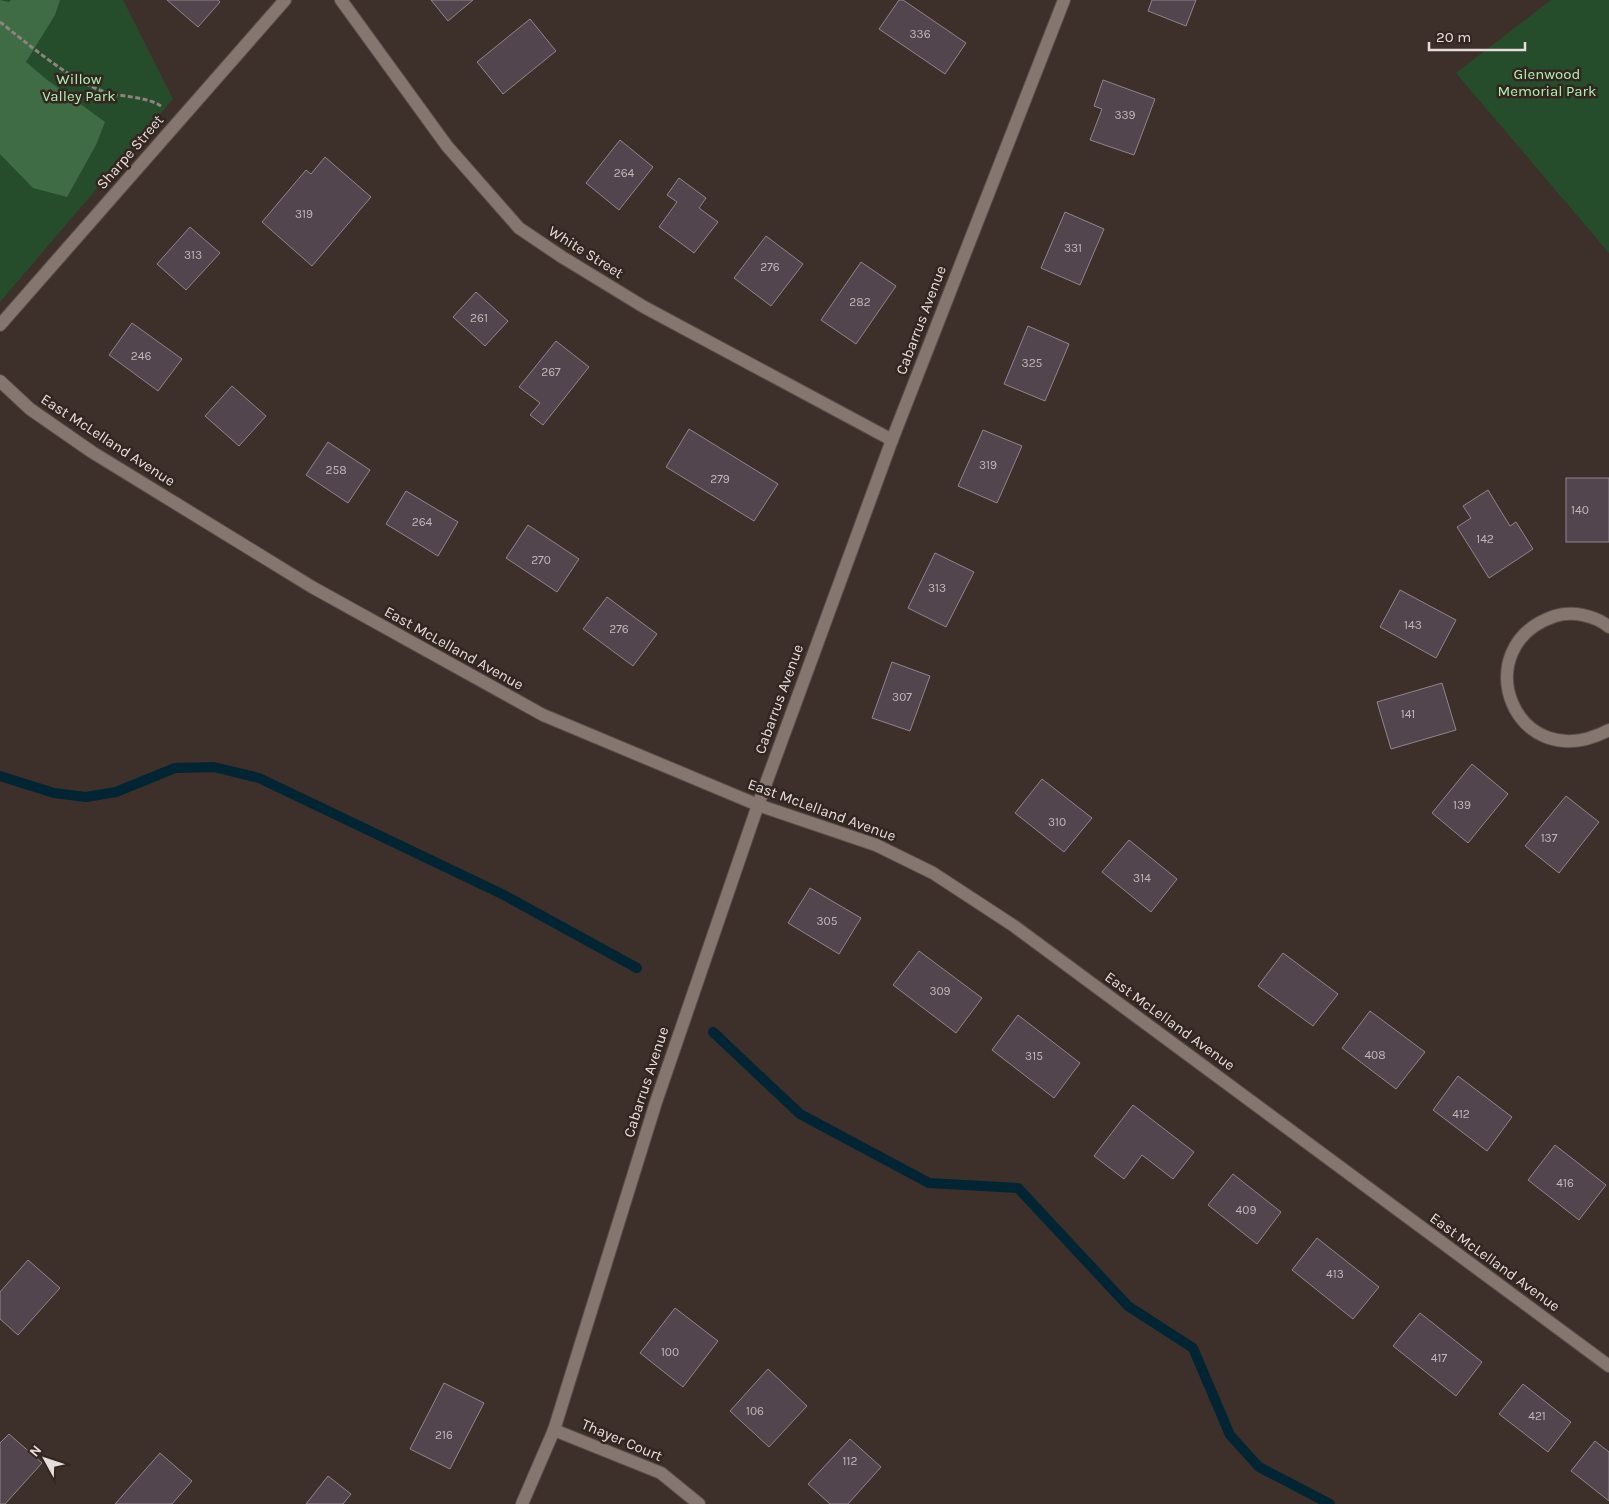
<svg xmlns="http://www.w3.org/2000/svg" width="1609" height="1504" viewBox="0 0 1609 1504" font-family="Karla,sans-serif">
  <style>
    .green { fill: #254d2b }
    .forest { fill: #3f6c45 }
    .lines { fill: none; stroke-linecap: round; stroke-linejoin: round }
    .stream { stroke: #012533; stroke-width: 10 }
    .building { fill: #52454d; stroke: #92848c }
    .minor-casing { stroke: #5b4f4b; stroke-width: 14 }
    .path { stroke: #8e837f; stroke-width: 3; stroke-dasharray: 5 2.5; stroke-linecap: butt }
    .minor { stroke: #857670; stroke-width: 12 }
    .labels { text-anchor: middle; stroke-width: 5; stroke-linejoin: round; paint-order: stroke }
    .number-label { font-size: 12px; fill: #c2b8b8 }
    .park-label { font-size: 15px; fill: #aef3b5; stroke: #332621 }
    .street-label { font-size: 15px; fill: #e7dedb; stroke: #332621 }
  </style>
  <rect width="100%" height="100%" fill="#3d302b"/>
  <g class="green">
    <path d="M0,0H123L173,99L0,302Z"/>
    <path d="M1551,0H1609V253L1456,73Z"/>
  </g>
  <path class="forest" d="M0,0L9,2L11,0H60L55,15L26,62L46,79L105,122L96,145L67,197L33,188L0,154Z"/>
  <g class="lines">
    <g class="stream">
      <path d="M0,776L54,793L86,797L116,792L175,768L214,767L259,778L504,895L637,968"/>
      <path d="M713,1032L800,1114L929,1183L1018,1188L1128,1306L1193,1348L1230,1435L1259,1467L1330,1504"/>
    </g>
  </g>
  <g class="building">
    <path d="M167,0H218L220,2L198,27Z"/>
    <path d="M431,0H473L448,21Z"/>
    <path d="M899,0H903L966,43L945,74L879,29Z"/>
    <path d="M1152,0H1196L1186,26L1148,11Z"/>
    <path d="M530,19L556,51L503,94L477,62Z"/>
    <path d="M1103,80L1155,99L1134,155L1090,140L1102,109L1094,106Z"/>
    <path d="M620,140L653,167L619,210L586,183Z"/>
    <path d="M325,157L371,197L312,266L262,222L306,170L311,174Z"/>
    <path d="M679,178L706,198L699,208L718,222L694,253L659,227L677,202L667,195Z"/>
    <path d="M1065,212L1104,229L1080,285L1041,268Z"/>
    <path d="M190,227L220,253L186,290L157,264Z"/>
    <path d="M766,236L803,264L771,306L734,278Z"/>
    <path d="M861,262L896,286L856,344L821,320Z"/>
    <path d="M476,292L508,321L485,346L453,317Z"/>
    <path d="M132,323L182,359L158,391L109,355Z"/>
    <path d="M1028,326L1069,344L1045,401L1004,384Z"/>
    <path d="M556,341L589,367L543,425L530,415L540,403L519,387Z"/>
    <path d="M232,386L266,416L239,446L205,416Z"/>
    <path d="M689,429L778,484L754,521L666,467Z"/>
    <path d="M983,430L1022,446L997,503L958,486Z"/>
    <path d="M328,442L370,470L348,503L306,475Z"/>
    <rect x="1566" y="478" width="43" height="64"/>
    <path d="M1488,490L1510,526L1516,522L1533,549L1489,578L1457,527L1471,518L1463,506Z"/>
    <path d="M406,491L458,522L438,556L386,524Z"/>
    <path d="M528,525L579,559L557,592L506,558Z"/>
    <path d="M935,553L974,572L946,627L908,608Z"/>
    <path d="M1400,590L1456,620L1436,658L1380,627Z"/>
    <path d="M607,597L657,634L633,666L583,629Z"/>
    <path d="M892,662L930,676L910,731L872,718Z"/>
    <path d="M1442,683L1456,730L1391,749L1377,702Z"/>
    <path d="M1472,764L1508,794L1468,843L1432,813Z"/>
    <path d="M1042,779L1092,818L1064,852L1015,813Z"/>
    <path d="M1566,796L1599,822L1559,873L1525,846Z"/>
    <path d="M1129,840L1177,879L1151,912L1102,872Z"/>
    <path d="M810,888L861,918L839,954L788,923Z"/>
    <path d="M919,951L982,998L956,1033L893,985Z"/>
    <path d="M1283,953L1338,994L1313,1026L1258,986Z"/>
    <path d="M1370,1011L1425,1052L1396,1089L1342,1048Z"/>
    <path d="M1018,1015L1080,1063L1054,1098L992,1050Z"/>
    <path d="M1458,1076L1512,1117L1487,1151L1433,1110Z"/>
    <path d="M1133,1105L1194,1152L1173,1179L1142,1155L1124,1179L1094,1156Z"/>
    <path d="M1555,1145L1606,1185L1579,1220L1528,1180Z"/>
    <path d="M1233,1174L1281,1212L1257,1244L1208,1205Z"/>
    <path d="M1317,1238L1379,1287L1353,1319L1292,1270Z"/>
    <path d="M28,1260L60,1288L18,1335L0,1319V1292Z"/>
    <path d="M675,1308L718,1341L683,1387L640,1353Z"/>
    <path d="M1420,1313L1482,1362L1456,1396L1393,1346Z"/>
    <path d="M768,1369L807,1406L769,1447L730,1411Z"/>
    <path d="M444,1383L484,1403L450,1469L410,1449Z"/>
    <path d="M1523,1384L1571,1422L1548,1452L1499,1414Z"/>
    <path d="M9,1434L42,1463L5,1504H0V1443Z"/>
    <path d="M850,1439L881,1467L848,1504H830L808,1484Z"/>
    <path d="M1595,1441L1609,1452V1501L1571,1471Z"/>
    <path d="M160,1453L192,1481L172,1504H115Z"/>
    <path d="M328,1476L351,1494L343,1504H306Z"/>
  </g>
  <g class="lines">
    <g class="minor-casing">
      <g id="minor">
        <path d="M341,0L447,146L519,228L562,257L644,307L892,440"/>
        <path d="M0,325L285,0"/>
        <path d="M0,381L30,409L92,452L312,587L543,715L758,805L876,845L933,873L1014,926L1609,1366"/>
        <path d="M1609,627C1595,615 1572,611 1555,616C1464,646 1514,780 1609,730"/>
        <path d="M554,1430L661,1473L699,1504"/>
        <path d="M522,1504L554,1430L656,1102L758,805L892,440L1064,0"/>
      </g>
    </g>
    <path class="path" d="M0,22C28,44 69,79 102,91C121,98 143,95 161,106"/>
    <use href="#minor" class="minor"/>
  </g>
  <g class="labels">
    <g class="number-label">
      <text x="920" y="38">336</text>
      <text x="1125" y="119">339</text>
      <text x="624" y="177">264</text>
      <text x="304" y="218">319</text>
      <text x="1073" y="252">331</text>
      <text x="193" y="259">313</text>
      <text x="770" y="271">276</text>
      <text x="860" y="306">282</text>
      <text x="479" y="322">261</text>
      <text x="141" y="360">246</text>
      <text x="1032" y="367">325</text>
      <text x="551" y="376">267</text>
      <text x="988" y="469">319</text>
      <text x="336" y="474">258</text>
      <text x="720" y="483">279</text>
      <text x="1580" y="514">140</text>
      <text x="422" y="526">264</text>
      <text x="1485" y="543">142</text>
      <text x="541" y="564">270</text>
      <text x="937" y="592">313</text>
      <text x="1413" y="629">143</text>
      <text x="619" y="633">276</text>
      <text x="902" y="701">307</text>
      <text x="1408" y="718">141</text>
      <text x="1462" y="809">139</text>
      <text x="1057" y="826">310</text>
      <text x="1549" y="842">137</text>
      <text x="1142" y="882">314</text>
      <text x="827" y="925">305</text>
      <text x="940" y="995">309</text>
      <text x="1375" y="1059">408</text>
      <text x="1034" y="1060">315</text>
      <text x="1461" y="1118">412</text>
      <text x="1565" y="1187">416</text>
      <text x="1246" y="1214">409</text>
      <text x="1335" y="1278">413</text>
      <text x="670" y="1356">100</text>
      <text x="1439" y="1362">417</text>
      <text x="755" y="1415">106</text>
      <text x="1537" y="1420">421</text>
      <text x="444" y="1439">216</text>
      <text x="850" y="1465">112</text>
    </g>
    <g class="park-label">
      <text x="1547" y="79">Glenwood<tspan x="1547" dy="17">Memorial Park</tspan></text>
      <text x="79" y="84">Willow<tspan x="79" dy="17">Valley Park</tspan></text>
    </g>
    <g class="street-label">
      <text transform="translate(130 152) rotate(-49)" y="5">Sharpe Street</text>
      <text transform="translate(586 252) rotate(32)" y="5">White Street</text>
      <text transform="translate(921 320) rotate(-69)" y="5">Cabarrus Avenue</text>
      <text transform="translate(108 440) rotate(33)" y="5">East McLelland Avenue</text>
      <text transform="translate(454 648) rotate(29)" y="5">East McLelland Avenue</text>
      <text transform="translate(779 699) rotate(-70)" y="5">Cabarrus Avenue</text>
      <text transform="translate(822 810) rotate(20)" y="5">East McLelland Avenue</text>
      <text transform="translate(1170 1021) rotate(36)" y="5">East McLelland Avenue</text>
      <text transform="translate(646 1082) rotate(-72)" y="5">Cabarrus Avenue</text>
      <text transform="translate(1495 1262) rotate(36)" y="5">East McLelland Avenue</text>
      <text transform="translate(622 1440) rotate(23)" y="5">Thayer Court</text>
    </g>
  </g>
  <g transform="translate(45 1459) rotate(310)" stroke="#332621" stroke-width="4" paint-order="stroke">
  <path d="M0-4L9 19L0 12L-9 19Z" fill="#e7dedb"/>
  <text y="-8" font-size="14" font-weight="bold" text-anchor="middle" fill="#e7dedb">N</text>
  </g>
  <path d="M1429 42v8h96v-8" fill="none" stroke="#e7dedb" stroke-width="2.5"/>
  <text x="1436" y="42" font-size="15" fill="#e7dedb" stroke="#332621" stroke-width="4" paint-order="stroke">20 m</text>
</svg>
